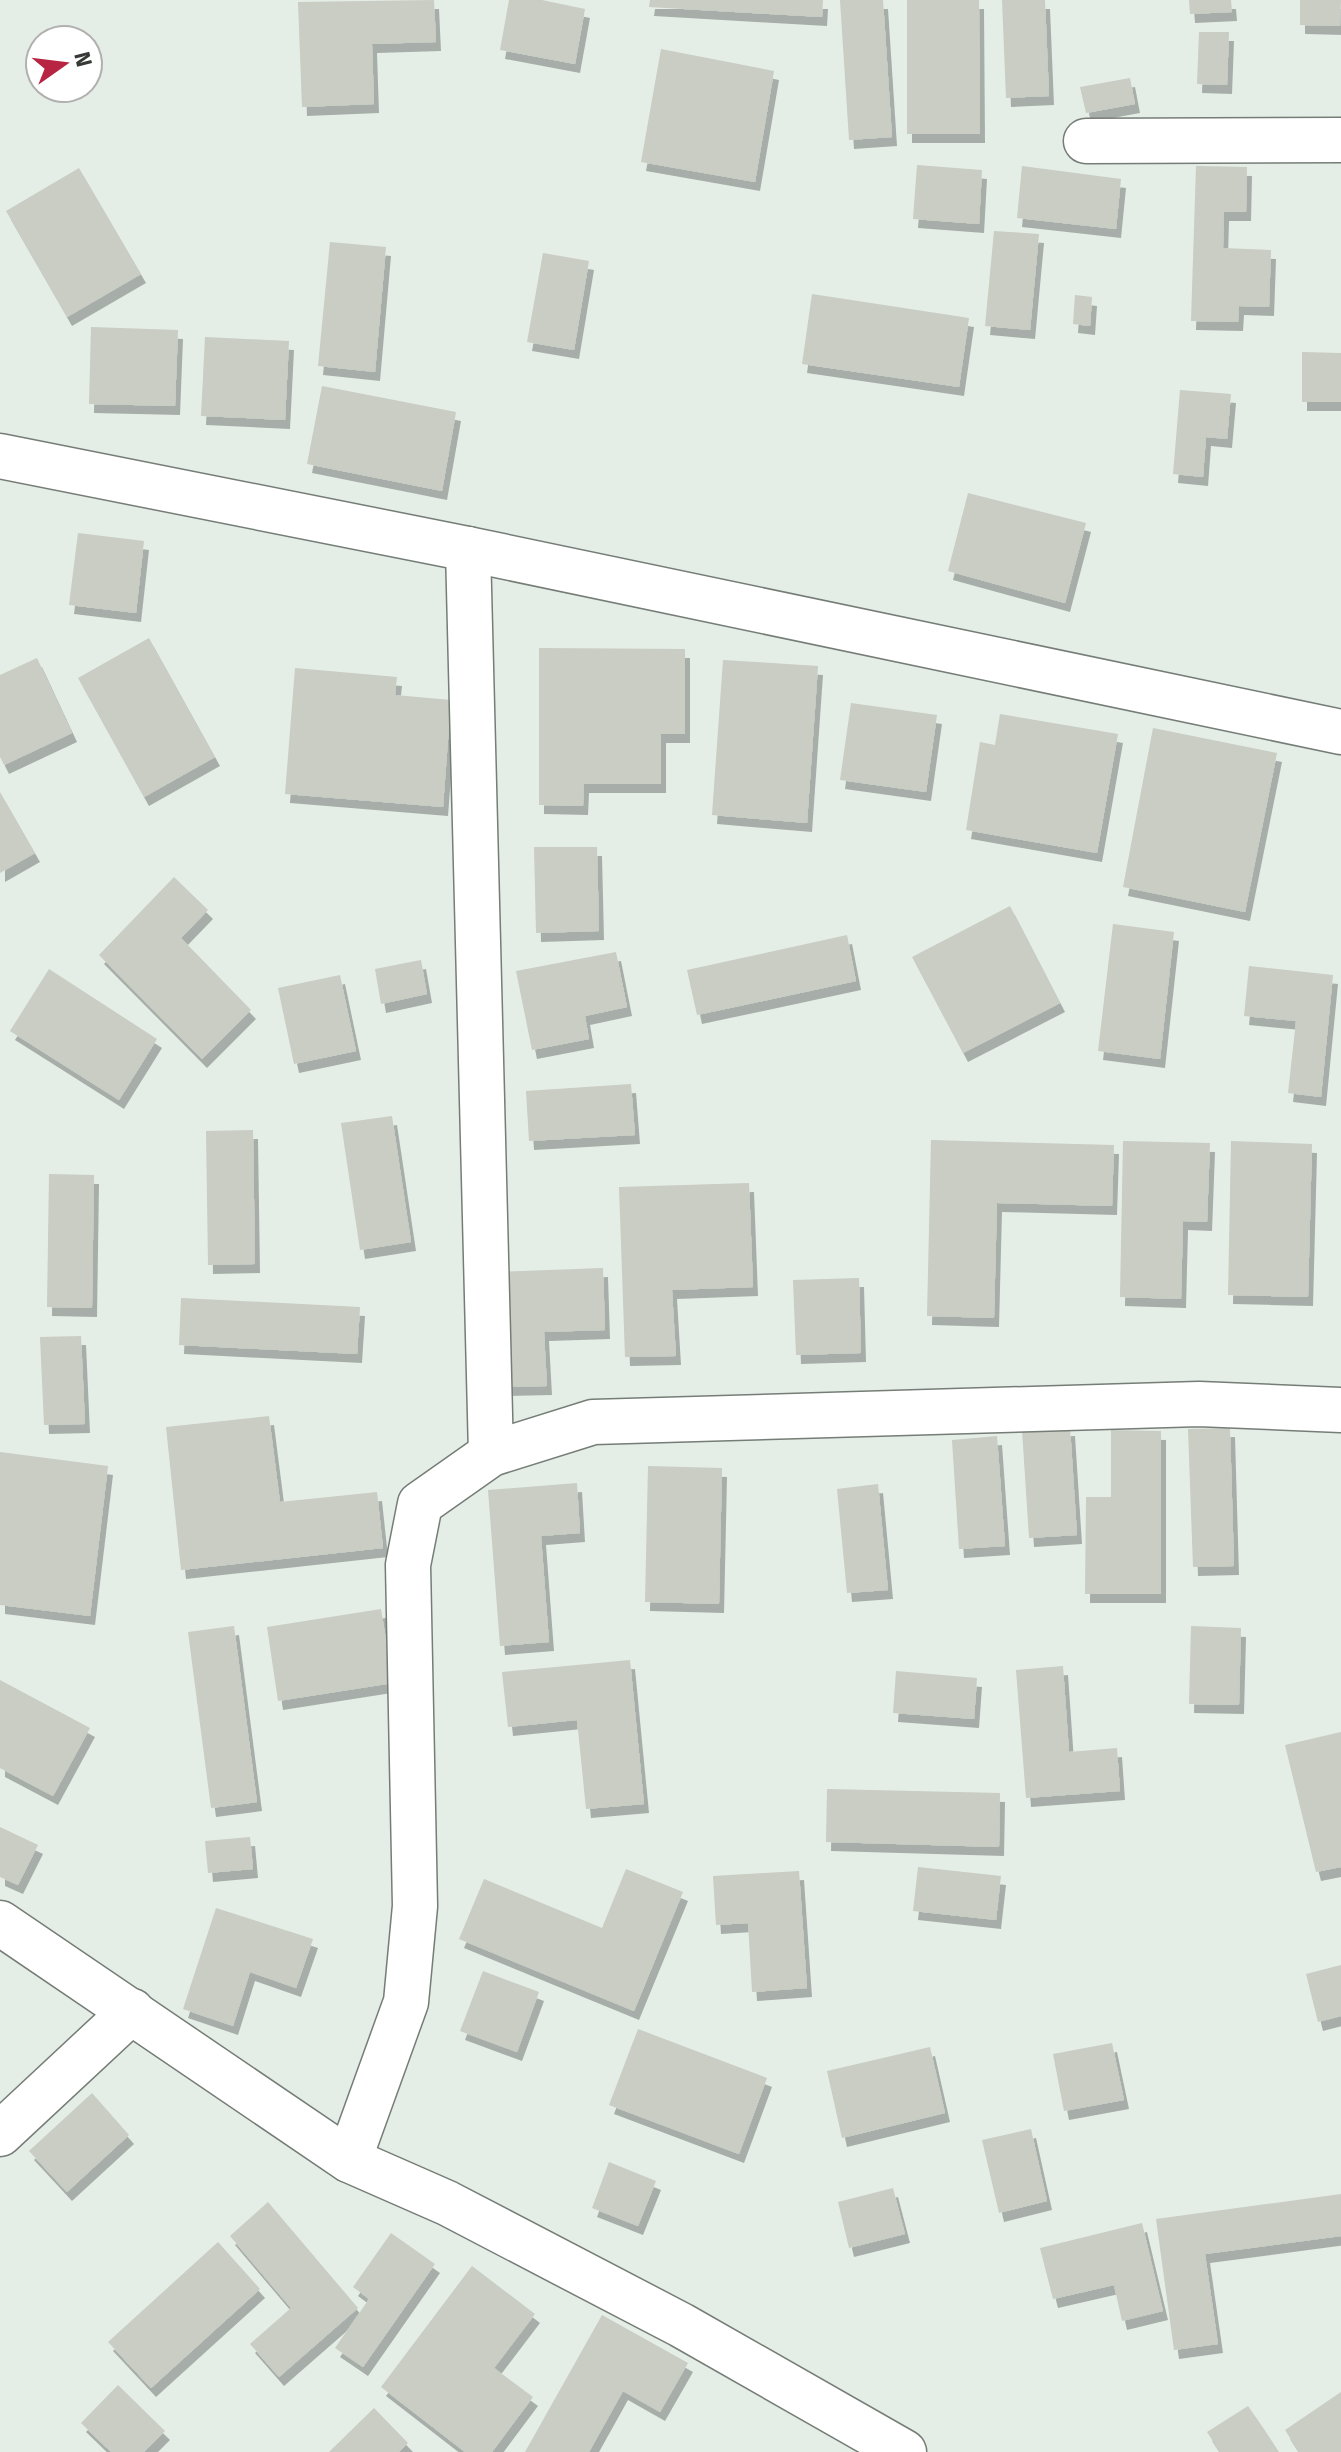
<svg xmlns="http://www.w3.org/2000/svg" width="1341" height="2452" viewBox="0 0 1341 2452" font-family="'Fira Sans',sans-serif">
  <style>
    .building { fill: #c9cdc3; filter: url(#shadow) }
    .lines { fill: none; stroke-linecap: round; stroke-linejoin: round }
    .street-casing { stroke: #757d76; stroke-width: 47 }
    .street { stroke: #fff; stroke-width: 44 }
  </style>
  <defs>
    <filter id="shadow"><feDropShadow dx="5" dy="9" stdDeviation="0" flood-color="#0004"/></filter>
  </defs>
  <rect width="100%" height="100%" fill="#e4ede6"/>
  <g class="building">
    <path d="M434,0L436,42L372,44L374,104L302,107L298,2Z"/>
    <path d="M509,0H542L585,9L575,64L500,50Z"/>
    <path d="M650,0H823L822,17L649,7Z"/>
    <path d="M840,0H883L892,137L849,140Z"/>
    <path d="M907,0H979L980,134H907Z"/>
    <path d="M1002,0H1045L1049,96L1006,98Z"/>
    <path d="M1189,0H1231L1232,12L1190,14Z"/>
    <path d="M1300,0H1341L1340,26L1300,25Z"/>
    <path d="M1199,32H1229L1227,85L1197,84Z"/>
    <path d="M661,49L774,71L755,182L641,162Z"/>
    <path d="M1130,78L1135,104L1086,113L1080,87Z"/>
    <path d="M917,165L982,170L979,224L913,219Z"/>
    <path d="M1022,166L1121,179L1116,229L1017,218Z"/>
    <path d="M1196,166L1247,167L1246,212H1224L1223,248L1271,250L1269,307L1239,306L1238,322L1191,321Z"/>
    <path d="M79,168L141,274L67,317L6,211Z"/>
    <path d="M994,231L1039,234L1030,330L985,326Z"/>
    <path d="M330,242L386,247L375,372L318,366Z"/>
    <path d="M543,253L589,261L574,350L527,342Z"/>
    <path d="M812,294L969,318L959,387L802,364Z"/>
    <path d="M1075,295L1092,297L1090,326L1073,324Z"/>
    <path d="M91,327L178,330L175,406L89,404Z"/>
    <path d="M205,337L289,341L285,420L201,416Z"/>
    <path d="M1302,352L1341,353V402H1302Z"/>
    <path d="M322,386L456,412L442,491L307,464Z"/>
    <path d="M1180,390L1231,394L1227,439L1206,437L1203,477L1173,474Z"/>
    <path d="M968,493L1086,523L1065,603L948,571Z"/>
    <path d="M78,533L144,541L136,613L69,605Z"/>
    <path d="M149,638L215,757L144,797L78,678Z"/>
    <path d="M539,648L685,649V734H661V784H584L583,806L539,805Z"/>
    <path d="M37,658L72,733L4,765L0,757V675Z"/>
    <path d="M723,660L818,666L807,823L712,815Z"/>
    <path d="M295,668L397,677L395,695L451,700L443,807L285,794Z"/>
    <path d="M851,703L937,715L926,792L840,780Z"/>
    <path d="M1000,714L1118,734L1097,853L966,830L980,742L995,745Z"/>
    <path d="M1153,728L1277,753L1245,912L1123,887Z"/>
    <path d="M0,792L35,853L0,873Z"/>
    <path d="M534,847H597L599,931L536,933Z"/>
    <path d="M174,877L208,910L181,938L251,1010L202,1059L99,955Z"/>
    <path d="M1010,906L1060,1003L963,1053L912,957Z"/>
    <path d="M1113,924L1174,932L1160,1059L1098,1051Z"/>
    <path d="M847,935L856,981L697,1015L687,970Z"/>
    <path d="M616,952L627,1007L585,1016L589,1039L532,1050L516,971Z"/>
    <path d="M421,960L427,994L381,1004L375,969Z"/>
    <path d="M1249,966L1333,975L1321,1097L1288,1093L1296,1021L1244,1016Z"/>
    <path d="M49,969L157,1039L119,1100L10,1031Z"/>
    <path d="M340,975L356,1051L294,1064L278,988Z"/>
    <path d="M631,1084L635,1135L529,1141L526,1091Z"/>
    <path d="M392,1116L411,1242L360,1250L341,1123Z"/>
    <path d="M253,1130L255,1264L208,1265L206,1131Z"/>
    <path d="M931,1140L1114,1145L1112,1206L997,1203L994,1318L927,1316Z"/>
    <path d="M1123,1141L1210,1143L1207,1222L1183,1221L1181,1299L1120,1297Z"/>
    <path d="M1231,1141L1312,1144L1308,1297L1228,1295Z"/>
    <path d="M49,1174L94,1175L92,1308L47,1307Z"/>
    <path d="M749,1183L753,1287L672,1290L676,1356L625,1357L619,1187Z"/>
    <path d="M603,1268L605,1330L544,1332L547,1386L500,1387L495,1272Z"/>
    <path d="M859,1278L861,1353L796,1355L793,1280Z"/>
    <path d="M181,1298L360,1307L357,1354L179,1345Z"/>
    <path d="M81,1336L85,1424L44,1425L40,1337Z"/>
    <path d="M269,1416L280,1502L377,1492L383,1548L181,1570L166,1427Z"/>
    <path d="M1070,1427L1077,1535L1029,1538L1022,1430Z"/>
    <path d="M1230,1428L1234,1566L1193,1567L1188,1429Z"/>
    <path d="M1111,1430L1161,1431V1594H1085L1086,1497H1111Z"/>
    <path d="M997,1436L1005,1546L959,1549L952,1440Z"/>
    <path d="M0,1452L108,1466L90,1616L0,1605Z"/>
    <path d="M648,1466L722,1468L719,1604L645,1602Z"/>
    <path d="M577,1483L580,1533L541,1536L549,1642L500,1646L488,1490Z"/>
    <path d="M878,1484L888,1590L847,1593L837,1489Z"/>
    <path d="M381,1609L393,1683L278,1701L267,1627Z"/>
    <path d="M234,1626L257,1802L211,1808L188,1632Z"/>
    <path d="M1191,1626L1241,1628L1239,1705L1189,1704Z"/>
    <path d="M630,1660L644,1804L586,1809L577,1720L508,1727L502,1672Z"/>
    <path d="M1063,1666L1069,1752L1117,1748L1120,1791L1026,1798L1016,1670Z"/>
    <path d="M896,1671L977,1678L974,1719L893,1713Z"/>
    <path d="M0,1680L90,1728L53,1796L0,1768Z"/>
    <path d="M1341,1732V1867L1316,1872L1285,1745Z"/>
    <path d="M827,1789L1000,1793L999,1847L826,1842Z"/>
    <path d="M0,1827L38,1845L18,1885L0,1877Z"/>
    <path d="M250,1837L253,1869L208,1873L205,1841Z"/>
    <path d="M918,1867L1001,1876L996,1920L913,1911Z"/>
    <path d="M626,1869L683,1892L634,2011L459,1939L484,1879L602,1928Z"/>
    <path d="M799,1871L807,1988L752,1992L748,1923L716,1925L713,1876Z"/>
    <path d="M216,1908L313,1939L296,1988L250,1972L233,2026L183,2009Z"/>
    <path d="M1341,1965V2016L1318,2022L1306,1974Z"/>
    <path d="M483,1971L539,1992L517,2052L460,2031Z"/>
    <path d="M638,2029L767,2078L739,2154L609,2105Z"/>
    <path d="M1112,2043L1124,2100L1064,2111L1053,2054Z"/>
    <path d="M930,2047L945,2113L842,2138L827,2071Z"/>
    <path d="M92,2093L129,2135L67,2192L29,2151Z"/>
    <path d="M1031,2129L1047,2201L999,2213L982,2140Z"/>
    <path d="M609,2162L656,2181L638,2226L592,2208Z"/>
    <path d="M893,2188L905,2234L849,2248L838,2202Z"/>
    <path d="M1341,2194V2236L1205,2254L1218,2344L1174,2350L1156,2219Z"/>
    <path d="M268,2202L358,2308L279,2377L250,2344L291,2308L230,2236Z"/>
    <path d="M1142,2223L1163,2311L1122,2321L1114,2285L1053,2299L1040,2248Z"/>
    <path d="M391,2233L435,2264L363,2367L335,2348L369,2299L353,2287Z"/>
    <path d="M218,2242L260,2289L151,2388L108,2342Z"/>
    <path d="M472,2266L535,2314L494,2368L533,2397L492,2452H465L381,2387Z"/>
    <path d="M602,2315L688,2363L660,2412L623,2391L589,2452H525Z"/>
    <path d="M118,2385L165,2431L144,2452H111L81,2423Z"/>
    <path d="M1341,2392V2452H1299L1285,2430Z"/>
    <path d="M1248,2406L1264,2429L1279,2452H1220L1207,2432Z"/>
    <path d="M374,2408L408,2443L399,2452H329Z"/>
  </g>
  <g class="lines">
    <g class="street-casing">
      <g id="street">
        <path d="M1086,141L1341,140"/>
        <path d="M0,456L468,549L1341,732"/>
        <path d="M468,549L491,1454"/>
        <path d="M0,1923L349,2160L447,2203L681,2325L904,2452"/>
        <path d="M0,2134L132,2011"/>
        <path d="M349,2160L406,2002L415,1906L408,1565L420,1504L491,1454L593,1422L1199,1404L1341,1410"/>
      </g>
    </g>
    <use href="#street" class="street"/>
  </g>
  <g transform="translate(64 64) rotate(76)"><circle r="38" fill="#ffffff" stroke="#afb0af" stroke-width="2"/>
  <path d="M0-6L14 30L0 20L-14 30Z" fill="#b72542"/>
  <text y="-12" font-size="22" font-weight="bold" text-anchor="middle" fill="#363936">N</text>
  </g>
</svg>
